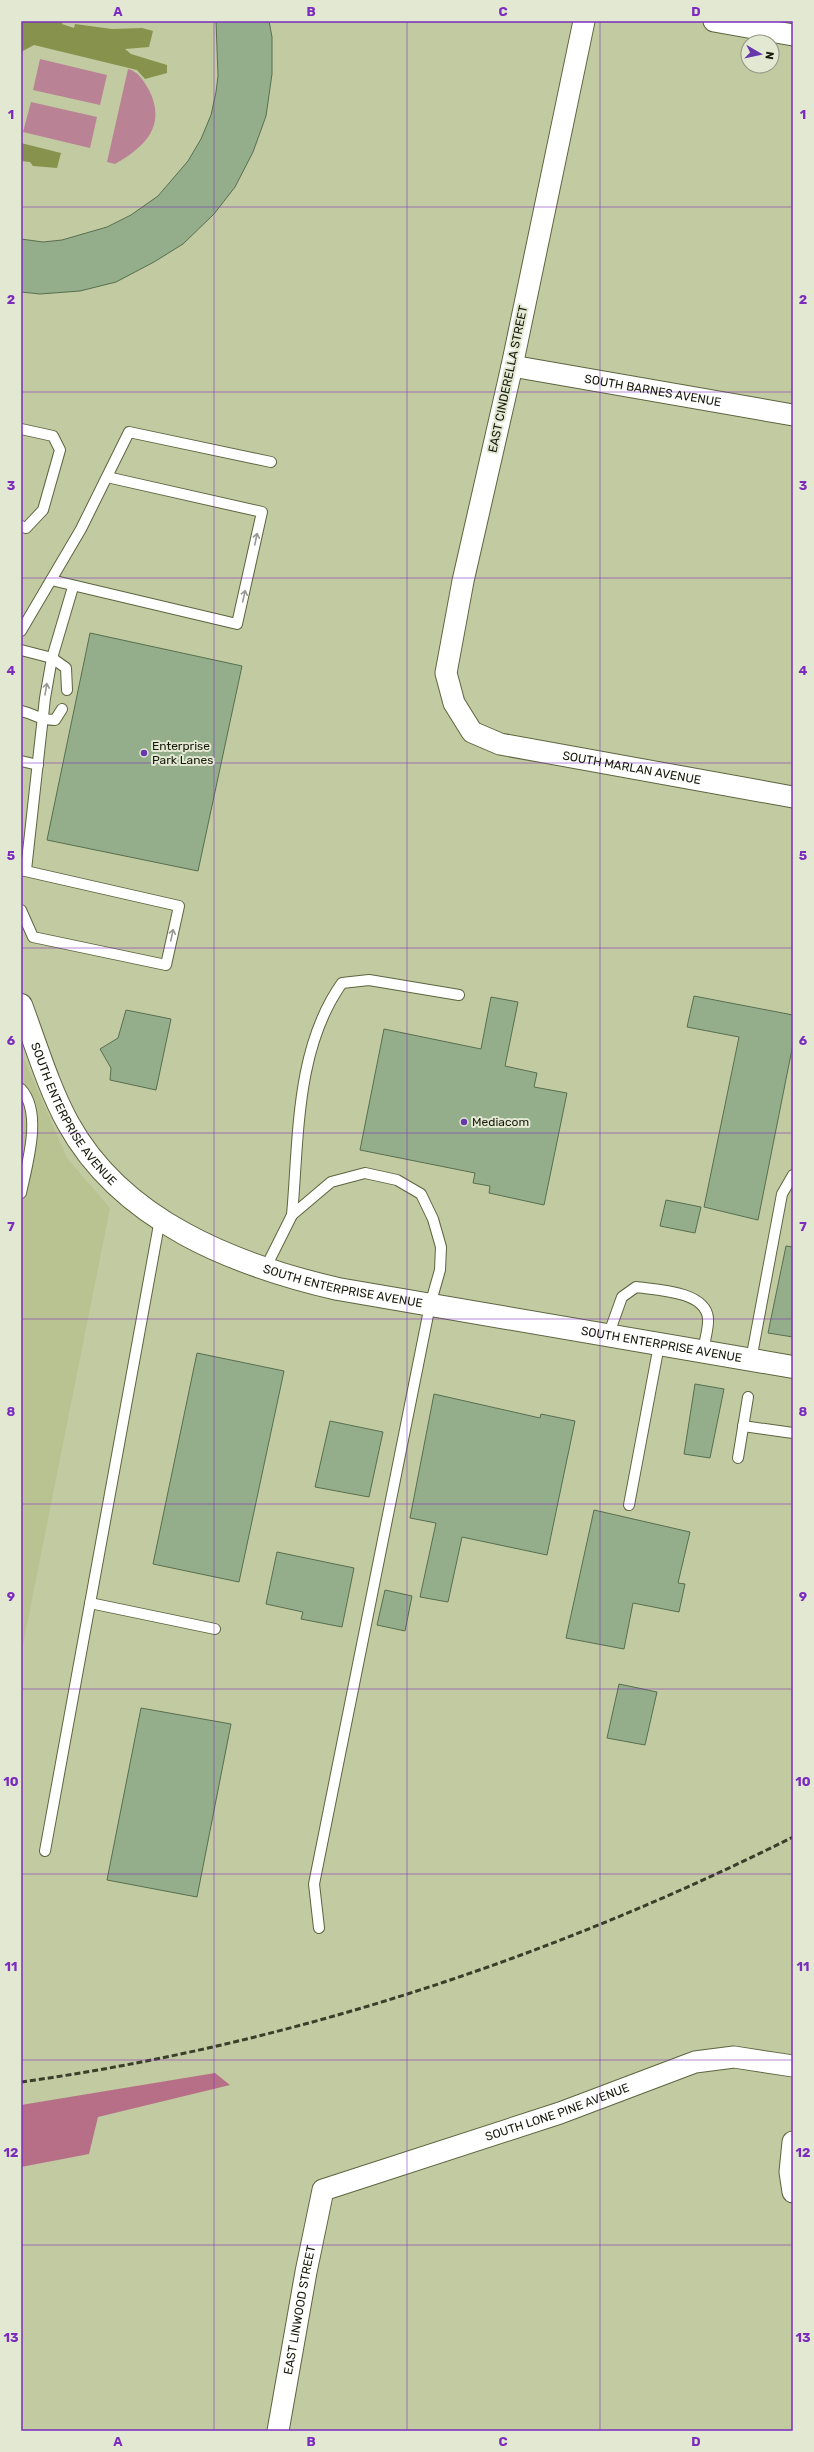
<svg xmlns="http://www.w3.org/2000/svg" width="814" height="2452" viewBox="0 0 814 2452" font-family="Rubik,sans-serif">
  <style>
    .built { fill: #b9c392 }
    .green { fill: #ba8295 }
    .forest { fill: #b76f88 }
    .water { fill: #87934c }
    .building { fill: #94ae8b; stroke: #586f4f }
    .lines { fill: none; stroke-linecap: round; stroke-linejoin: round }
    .service-casing { stroke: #5d653f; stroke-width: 12 }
    .minor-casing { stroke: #5d653f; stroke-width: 23 }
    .tertiary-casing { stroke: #5d653f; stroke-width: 24 }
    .service { stroke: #fff; stroke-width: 10 }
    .minor { stroke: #fff; stroke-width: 21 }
    .tertiary { stroke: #fff; stroke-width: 22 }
    .rail { stroke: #3a3f2a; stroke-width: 3; stroke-dasharray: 6 3; stroke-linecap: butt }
    .oneway { stroke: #979891 }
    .grid { fill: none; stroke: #7b2cbf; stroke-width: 1; stroke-opacity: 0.55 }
    .poi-dot { fill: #6737ae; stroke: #e3e8d3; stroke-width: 1.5 }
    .labels { text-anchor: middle; stroke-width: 4; stroke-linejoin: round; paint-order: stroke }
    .street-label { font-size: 12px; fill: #181b0b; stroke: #e3e8d3 }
    .poi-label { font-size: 12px; fill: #181b0b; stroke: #e3e8d3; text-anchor: start }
    .neatline { fill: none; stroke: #7b2cbf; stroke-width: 1.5 }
    .grid-label { font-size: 13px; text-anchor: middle; font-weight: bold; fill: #7b2cbf }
  </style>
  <rect width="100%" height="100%" fill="#c1caa1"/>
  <path class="built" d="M21,1052L67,1158L110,1208L21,1655Z"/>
  <g class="green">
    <path d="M40,59L107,75L100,105L33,90Z"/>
    <path d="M128,69C139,72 143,80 149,90C167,126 145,147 115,164L107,162Z"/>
    <path d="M31,102L97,117L90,148L23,132Z"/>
  </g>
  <path class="forest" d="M215,2073L230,2085L98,2117L89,2154L21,2167V2105Z"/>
  <g class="water">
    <path d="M21,21H63L62,24L74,28L75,24L112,29L142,28L153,31L149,47L125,49L131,54L167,65V73L145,79L137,70L34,45L21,52Z"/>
    <path d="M21,143L61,153L57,168L33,166L30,162L21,161Z"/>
  </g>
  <g class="building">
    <path d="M216,21H269L272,37V74L266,116L253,152L235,187L214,214L183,244L154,262L116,282L80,291L40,294L21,292V239L43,242L62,240L107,227L131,215L158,196L188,161L201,139L211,115L216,92L218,76Z"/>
    <path d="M90,633L242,666L198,871L47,840Z"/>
    <path d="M694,996L793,1015V1044L758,1220L704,1207L739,1037L687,1027Z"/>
    <path d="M491,997L518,1002L505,1066L537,1073L534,1087L567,1093L544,1205L489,1193L490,1186L473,1183L475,1173L360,1150L384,1029L481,1049Z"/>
    <path d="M126,1010L171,1019L156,1090L110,1080L111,1068L100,1049L118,1038Z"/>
    <path d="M666,1200L701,1207L695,1233L660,1226Z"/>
    <path d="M786,1246L793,1247V1337L768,1333Z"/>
    <path d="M197,1353L284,1371L239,1582L153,1564Z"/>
    <path d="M695,1384L724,1389L710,1458L684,1454Z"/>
    <path d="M434,1394L540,1418L541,1414L575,1421L547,1555L462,1537L448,1602L420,1597L436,1523L410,1518Z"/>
    <path d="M330,1421L383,1432L369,1497L315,1487Z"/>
    <path d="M594,1510L690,1532L678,1583L685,1584L679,1612L633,1603L624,1649L566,1638Z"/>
    <path d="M277,1552L354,1568L342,1627L301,1619L303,1612L266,1604Z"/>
    <path d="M385,1590L412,1596L405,1631L377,1625Z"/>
    <path d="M619,1684L657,1692L645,1745L607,1738Z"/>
    <path d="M141,1708L231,1724L197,1897L107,1880Z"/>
  </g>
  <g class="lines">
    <g class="service-casing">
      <g id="service">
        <path d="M21,429L53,436L60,450L43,510L26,528L21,526"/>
        <path d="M51,580L237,624L262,512L107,477"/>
        <path d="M21,631L81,529L129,432L271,462"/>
        <path d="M21,650L52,658L66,668L67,690"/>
        <path d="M21,711C36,714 37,720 55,720L62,709"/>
        <path d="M21,761L38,765"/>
        <path d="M21,870L179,906L166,965L33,937L21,910"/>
        <path d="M26,870L45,698L52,658L73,587"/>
        <path d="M21,1089C43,1113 27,1164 21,1193"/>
        <path d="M292,1215C299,1138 295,1049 342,983L369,980L459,995"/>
        <path d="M265,1269L292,1215L331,1182L365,1173L397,1180L421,1194L433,1219L441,1247L440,1270L430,1305L314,1884L319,1928"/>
        <path d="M608,1336L622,1297L636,1287C657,1290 705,1291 708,1318C709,1328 704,1342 703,1352"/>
        <path d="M751,1360L782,1194L793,1175"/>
        <path d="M743,1426L793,1433"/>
        <path d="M738,1458L748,1397"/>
        <path d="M629,1505L659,1345"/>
        <path d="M90,1603L215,1629"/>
        <path d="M45,1851L160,1219"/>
      </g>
    </g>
    <g class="minor-casing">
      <g id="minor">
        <path id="s1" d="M584,21L512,366L463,581L446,673L454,703L472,732L500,744L793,797"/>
        <path d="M714,21L793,35"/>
        <path id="s2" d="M512,366L793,415"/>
        <path d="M793,2142L790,2172L793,2192"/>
        <path id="s3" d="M278,2431L306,2272L323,2190L560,2113L695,2062L734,2057L793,2066"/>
      </g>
    </g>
    <g class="tertiary-casing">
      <g id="tertiary">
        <path id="s4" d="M21,1005C35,1042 49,1089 68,1123C122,1221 234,1265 338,1289L793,1367"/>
      </g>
    </g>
    <use href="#service" class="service"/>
    <use href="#minor" class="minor"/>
    <use href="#tertiary" class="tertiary"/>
    <path class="rail" d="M21,2082C289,2045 551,1958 793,1837"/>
  </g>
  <defs><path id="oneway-shaft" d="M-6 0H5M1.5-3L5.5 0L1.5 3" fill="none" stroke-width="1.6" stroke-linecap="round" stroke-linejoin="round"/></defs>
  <g class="oneway">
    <use href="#oneway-shaft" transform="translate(256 539) rotate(-78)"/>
    <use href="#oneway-shaft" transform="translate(244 596) rotate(-77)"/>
    <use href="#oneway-shaft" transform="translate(46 689) rotate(-80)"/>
    <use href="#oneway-shaft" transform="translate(172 935) rotate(-78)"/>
  </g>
  <path class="grid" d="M214,21V2431M407,21V2431M600,21V2431M21,207H793M21,392H793M21,578H793M21,763H793M21,948H793M21,1133H793M21,1319H793M21,1504H793M21,1689H793M21,1874H793M21,2060H793M21,2245H793"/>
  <g class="poi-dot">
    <circle cx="144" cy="753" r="4"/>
    <circle cx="464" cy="1122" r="4"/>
  </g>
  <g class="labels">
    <g class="street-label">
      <text transform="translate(508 379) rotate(-78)" y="4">EAST CINDERELLA STREET</text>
      <text dy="4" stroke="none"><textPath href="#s2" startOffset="143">SOUTH BARNES AVENUE</textPath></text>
      <text dy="4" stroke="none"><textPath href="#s1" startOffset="896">SOUTH MARLAN AVENUE</textPath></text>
      <text dy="4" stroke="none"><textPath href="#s4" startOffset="122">SOUTH ENTERPRISE AVENUE</textPath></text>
      <text dy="4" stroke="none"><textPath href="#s4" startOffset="458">SOUTH ENTERPRISE AVENUE</textPath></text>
      <text dy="4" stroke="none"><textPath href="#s4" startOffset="782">SOUTH ENTERPRISE AVENUE</textPath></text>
      <text dy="4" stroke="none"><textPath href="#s3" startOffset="492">SOUTH LONE PINE AVENUE</textPath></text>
      <text dy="4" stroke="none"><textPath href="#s3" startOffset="123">EAST LINWOOD STREET</textPath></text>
    </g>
    <g class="poi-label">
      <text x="152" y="750">Enterprise<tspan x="152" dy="14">Park Lanes</tspan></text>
      <text x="472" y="1126">Mediacom</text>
    </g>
  </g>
  <rect width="814" height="2452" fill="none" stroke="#e3e8d3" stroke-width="44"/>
  <g transform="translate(760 54) rotate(99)"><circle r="19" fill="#e3e8d3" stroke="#929683"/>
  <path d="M0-3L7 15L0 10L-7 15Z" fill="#6737ae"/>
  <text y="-6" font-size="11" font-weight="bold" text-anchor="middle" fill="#181b0b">N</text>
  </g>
  <rect x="22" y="22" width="770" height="2408" class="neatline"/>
  <g class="grid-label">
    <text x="118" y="16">A</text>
    <text x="311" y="16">B</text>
    <text x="503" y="16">C</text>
    <text x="696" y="16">D</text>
    <text x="11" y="119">1</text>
    <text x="803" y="119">1</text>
    <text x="11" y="304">2</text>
    <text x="803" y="304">2</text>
    <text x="11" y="490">3</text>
    <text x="803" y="490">3</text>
    <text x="11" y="675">4</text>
    <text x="803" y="675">4</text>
    <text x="11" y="860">5</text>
    <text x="803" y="860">5</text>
    <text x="11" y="1045">6</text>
    <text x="803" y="1045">6</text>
    <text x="11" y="1231">7</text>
    <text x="803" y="1231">7</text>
    <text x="11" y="1416">8</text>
    <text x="803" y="1416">8</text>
    <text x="11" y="1601">9</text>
    <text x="803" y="1601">9</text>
    <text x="11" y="1786">10</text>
    <text x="803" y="1786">10</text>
    <text x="11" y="1971">11</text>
    <text x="803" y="1971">11</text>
    <text x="11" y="2157">12</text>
    <text x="803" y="2157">12</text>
    <text x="11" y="2342">13</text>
    <text x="803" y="2342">13</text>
    <text x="118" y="2446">A</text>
    <text x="311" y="2446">B</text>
    <text x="503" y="2446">C</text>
    <text x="696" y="2446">D</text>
  </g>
</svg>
